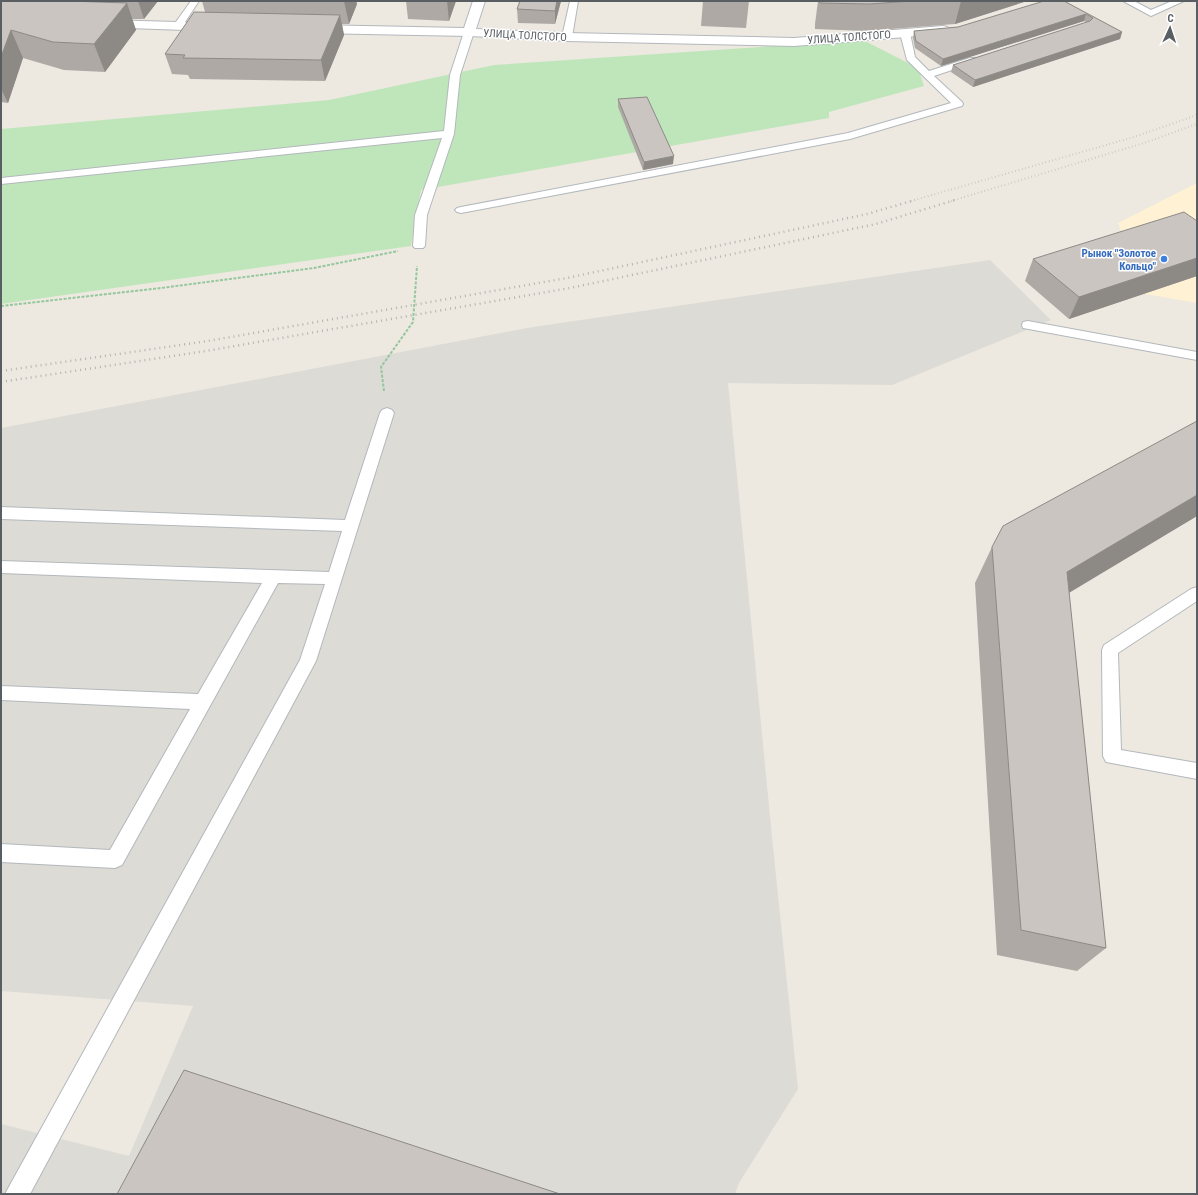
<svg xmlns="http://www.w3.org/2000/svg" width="1198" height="1195" viewBox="0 0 1198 1195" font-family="'Roboto Condensed',sans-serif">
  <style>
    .commercial { fill: #fff1d3 }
    .industrial { fill: #dddbd5 }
    .green { fill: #bfe6bb }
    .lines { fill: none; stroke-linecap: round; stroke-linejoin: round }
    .service-casing { stroke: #b3b8bc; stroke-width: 2 }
    .minor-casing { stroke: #b3b8bc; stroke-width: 2 }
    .path { stroke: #94c79e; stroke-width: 2; stroke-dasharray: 3 1.5; stroke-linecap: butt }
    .service { fill: #fff; fill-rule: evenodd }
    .minor { fill: #fff; fill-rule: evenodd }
    .rail-far1 { stroke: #b2b3b3; stroke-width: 2; stroke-dasharray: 0.5 3; stroke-linecap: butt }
    .rail { stroke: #b2b3b3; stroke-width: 2.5; stroke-dasharray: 1 4; stroke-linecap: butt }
    .wall { fill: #aea9a5 }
    .shaded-wall { fill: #8d8a86 }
    .building { fill: #cac5c0; stroke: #8d8a86 }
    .shop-dot { fill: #3f7fe0; stroke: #fff; stroke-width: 1.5 }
    .labels { text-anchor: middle; stroke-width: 3; stroke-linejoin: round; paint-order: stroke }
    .far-street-label { font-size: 11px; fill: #595e62; stroke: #fff }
    .far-shop-label { font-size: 11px; font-weight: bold; fill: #366cbe; stroke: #fff; text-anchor: end }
  </style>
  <rect width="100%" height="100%" fill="#ede9e0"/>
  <path class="commercial" d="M1197,183V303L1145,294L1118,223Z"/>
  <path class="industrial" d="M990,260L1051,320L892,385L728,383L772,837L798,1089L739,1183L735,1194H1V1124L129,1156L193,1006L1,991V428L533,327Z"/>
  <path class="green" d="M863,40L918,68L924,86L829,112V118L421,190L411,246L1,304V129L329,100L494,65Z"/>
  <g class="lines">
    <g class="service-casing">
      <g id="service">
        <path d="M191,1H199L181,28H175L173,26Z"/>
        <path d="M570,1H578L572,37L567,40L562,37Z"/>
        <path d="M1123,1H1134L1151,10L1172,1H1184L1151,16Z"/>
        <path d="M469,29L474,32L460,75L454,134L427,215L425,246L423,248H415L413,246L415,215L442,138L1,184V178L444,131L450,75L464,32Z"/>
        <path d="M905,30L910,33L915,57L929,71L970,58H976L978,60L976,62L934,76L962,102L963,104L962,106L850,139L461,213L457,212L455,210L457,208L461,207L848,133L951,103L907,60L900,33Z"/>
        <path d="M1028,321L1197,352V360L1023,328L1022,325L1023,322Z"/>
        <path d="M387,408L392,410L394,413L316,661L30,1194H5L300,660L325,584L278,583L122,865L115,868L1,862V844L110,850L190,709L1,700V686L198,694L262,583L1,573V561L329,572L342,531L1,519V507L345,520L380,413L382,410Z"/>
        <path d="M1197,587V601L1118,653L1121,750L1197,763V779L1106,762L1103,756L1102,650L1104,645L1191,589Z"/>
      </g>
    </g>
    <g class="minor-casing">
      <g id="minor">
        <path d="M473,1H485L476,29L567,33L794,38L943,26L947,27L949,30L947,33L943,34L794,46L567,41L469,36L314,33L310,32L308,29L310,26L314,25L464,28Z"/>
        <path d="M104,20L214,23L218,24L220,27L218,30L214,31L100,27L98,24L100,21Z"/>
      </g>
    </g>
    <g class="path">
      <path d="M1,306L161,288L314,268L398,251"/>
      <path d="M384,391L381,367L413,322L417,266"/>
    </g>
    <use href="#service" class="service"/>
    <use href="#minor" class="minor"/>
    <g class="rail-far1">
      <path d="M911,201L1134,137L1197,115"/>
      <path d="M951,201L1144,143L1197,124"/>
    </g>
    <g class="rail">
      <path d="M1,371L208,341L567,278L867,214L915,200"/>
      <path d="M1,382L206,351L570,288L876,224L955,200"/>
    </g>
  </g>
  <g class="wall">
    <path d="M1,1H158L144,19H132L136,30L105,72L64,70L23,58L8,103L1,102Z"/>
    <path d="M202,1H356L357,4L349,24H342L344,35L325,81L190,79L188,75L172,74L165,54L205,12Z"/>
    <path d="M406,1H456L449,21L408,19Z"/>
    <path d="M561,1L555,24L518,23L517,9Z"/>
    <path d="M703,1H749L746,28L701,26Z"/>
    <path d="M818,1H1027L955,24L865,31L815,29V24Z"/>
    <path d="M1064,1L1122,32L1120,39L973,87L951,72L953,65L1087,23L1084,21L941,66L915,48L913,38L914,31L958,27Z"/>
    <path d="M618,99L673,164L643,170L618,107Z"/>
    <path d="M1197,221V276L1069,319L1025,281L1033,259Z"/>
    <path d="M1197,516L1069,593L1106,948L1077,971L997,955L975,583L992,547Z"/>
  </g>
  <g class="shaded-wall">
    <path d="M138,1H158L144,19Z"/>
    <path d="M344,1H356L357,4L349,24Z"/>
    <path d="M447,1H456L449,21Z"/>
    <path d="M557,1H561L555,24V11Z"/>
    <path d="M961,1H1027L955,24Z"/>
    <path d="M127,3L136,30L105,72L94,44Z"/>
    <path d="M1086,14L1084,21L941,66L943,59Z"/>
    <path d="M340,15L344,35L325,81L321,60Z"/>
    <path d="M11,30L23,58L8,103L1,89V57Z"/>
    <path d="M1122,32L1120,39L973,87L975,80Z"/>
    <path d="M674,156L673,164L643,170L644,162Z"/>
    <path d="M1197,258V276L1069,319L1079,297Z"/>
    <path d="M1197,495V516L1045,607L1067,572Z"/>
  </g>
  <g class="building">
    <path d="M1,1H69L127,3L94,44L53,42L11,30L1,57Z"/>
    <path d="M520,1H557L555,11L517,9Z"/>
    <path d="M819,1H911L870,4L820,3Z"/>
    <path d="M1044,1H1064L1122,32L975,80L953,65L1090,21L1093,18L1086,14L943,59L916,41L914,31L958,27Z"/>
    <path d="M194,12L340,15L321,60L183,58L185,55L165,54Z"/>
    <path d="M647,97L674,156L644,162L618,99Z"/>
    <path d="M1184,212L1197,221V258L1079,297L1033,259Z"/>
    <path d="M1197,421V495L1067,572L1106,948L1021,930L992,547L1003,526Z"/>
    <path d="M184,1070L560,1194H117Z"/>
  </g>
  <circle class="shop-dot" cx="1164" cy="259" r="4"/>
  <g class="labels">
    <g class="far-street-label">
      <text transform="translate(525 35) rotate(3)" y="4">УЛИЦА ТОЛСТОГО</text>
      <text transform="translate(849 37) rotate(-4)" y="4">УЛИЦА ТОЛСТОГО</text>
    </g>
    <g class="far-shop-label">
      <text x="1156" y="257">Рынок "Золотое<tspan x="1156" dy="13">Кольцо"</tspan></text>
    </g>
  </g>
  <rect width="1198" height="1195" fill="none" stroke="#595e62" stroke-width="4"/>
  <g transform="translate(1170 28) rotate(3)" stroke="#ffffff" stroke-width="3" paint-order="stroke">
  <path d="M0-3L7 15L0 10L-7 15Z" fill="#595e62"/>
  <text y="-6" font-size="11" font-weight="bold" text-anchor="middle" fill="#595e62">С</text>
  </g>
</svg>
